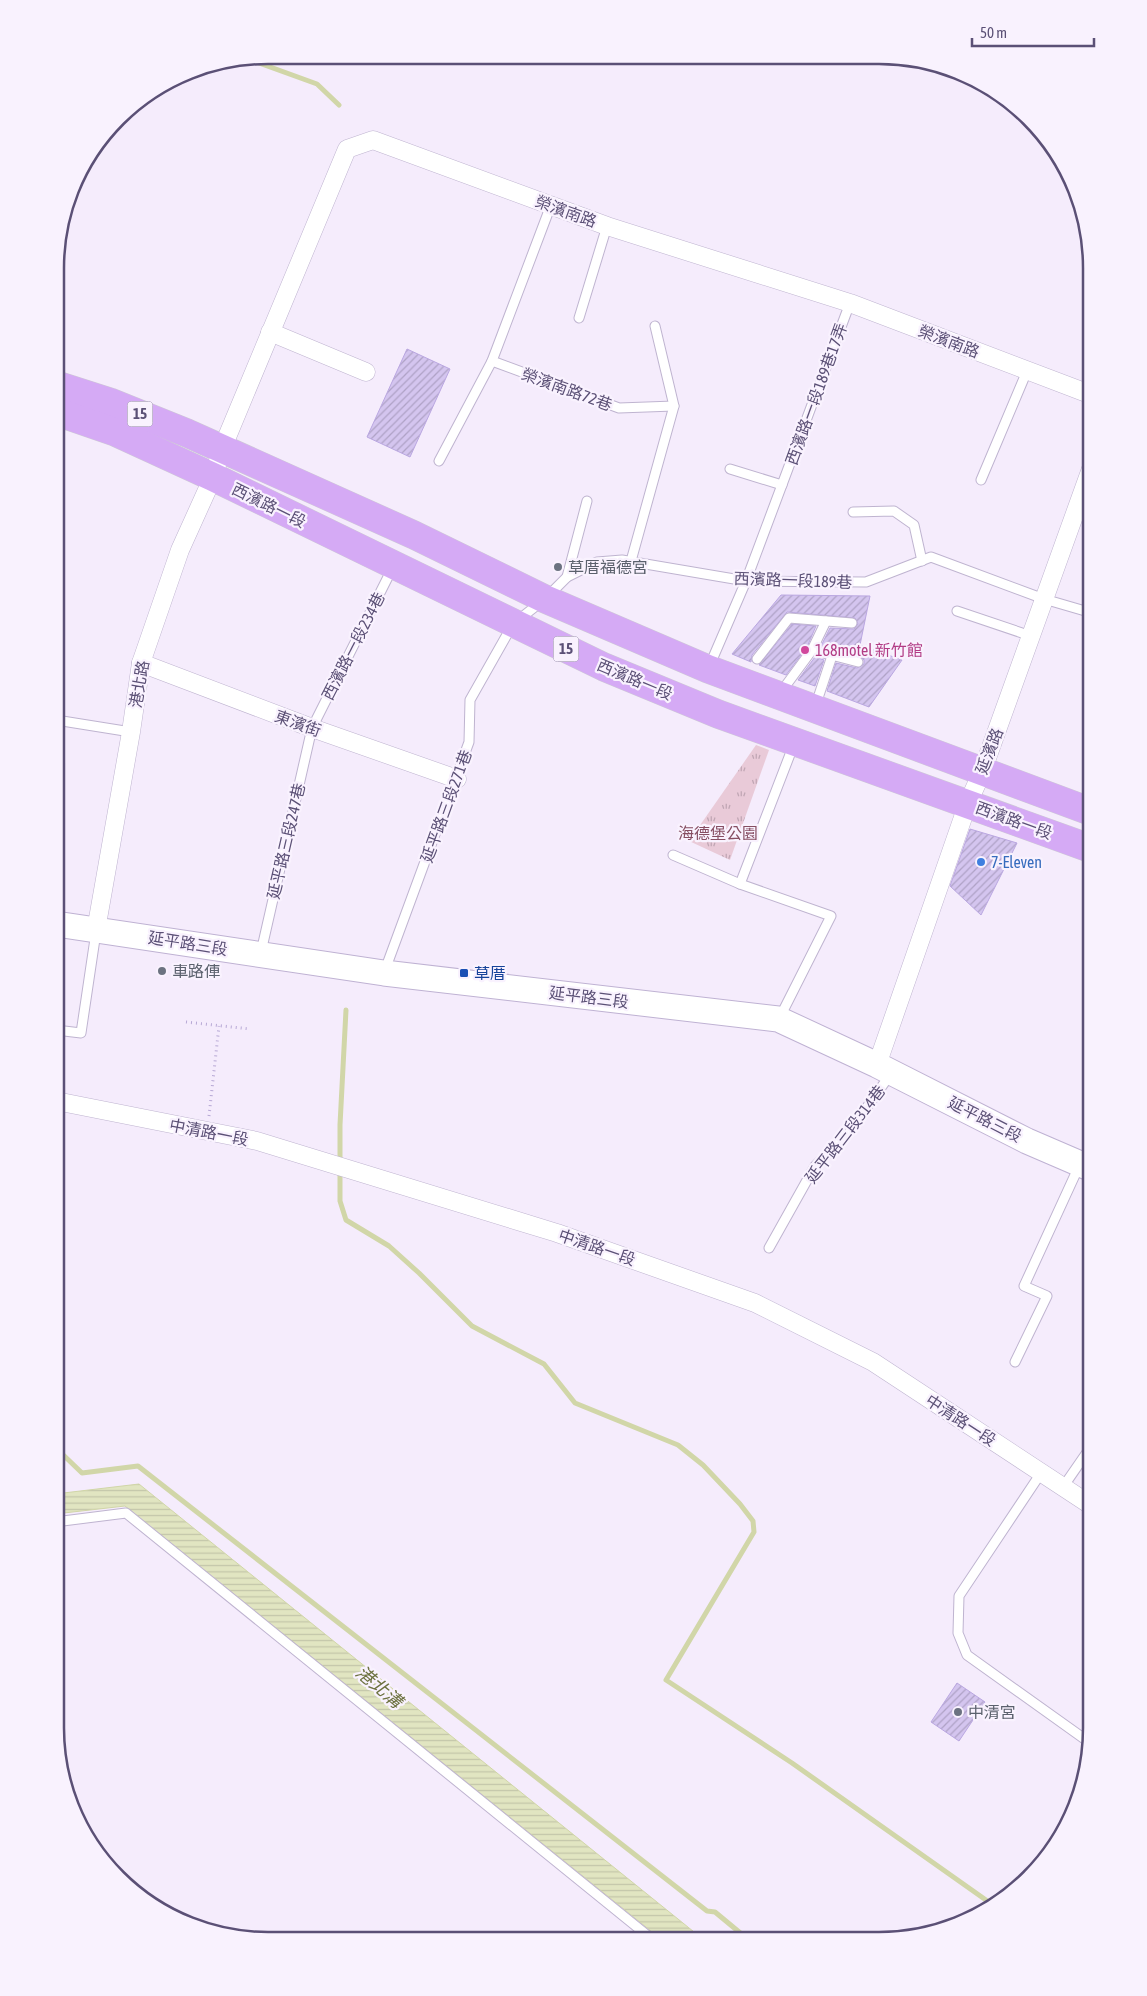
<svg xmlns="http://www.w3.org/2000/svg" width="1147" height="1996" viewBox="0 0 1147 1996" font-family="'Asap Condensed','Noto Sans TC',sans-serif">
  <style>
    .park { fill: url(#park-tufts) }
    .water { fill: url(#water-rules); stroke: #d1d6a8 }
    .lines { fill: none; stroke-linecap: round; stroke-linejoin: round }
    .stream { stroke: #d1d6a8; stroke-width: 5 }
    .building { fill: url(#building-hatch); stroke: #baa7e1 }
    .lane-casing { stroke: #bfb4d0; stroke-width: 11 }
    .street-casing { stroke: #bfb4d0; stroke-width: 19 }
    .secondary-casing { stroke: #bfb2d3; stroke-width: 27 }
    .primary-casing { stroke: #cecad6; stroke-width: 29 }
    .path { stroke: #b7a8d5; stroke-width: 3; stroke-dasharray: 1 4; stroke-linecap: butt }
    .lane { stroke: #fff; stroke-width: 9 }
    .street { stroke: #fff; stroke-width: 18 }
    .secondary { stroke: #fff; stroke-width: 25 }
    .primary { stroke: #d5aaf5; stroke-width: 28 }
    .worship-dot { fill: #6b7280; stroke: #f9f2fe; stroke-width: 2 }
    .hotel-dot { fill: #d1479c; stroke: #f9f2fe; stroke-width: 2 }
    .shop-dot { fill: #3f7fe0; stroke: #f9f2fe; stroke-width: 2 }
    .transit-dot { fill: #1a4fb4; stroke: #f9f2fe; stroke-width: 2 }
    .labels { text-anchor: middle; stroke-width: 4.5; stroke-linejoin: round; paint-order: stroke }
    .shield { fill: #f9f2fe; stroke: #8a819f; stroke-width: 1 }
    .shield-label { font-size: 15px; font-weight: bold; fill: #5b5076 }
    .street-label { font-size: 16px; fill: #5b5076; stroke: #f9f2fe }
    .worship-label { font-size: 16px; fill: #5b616d; stroke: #f9f2fe; text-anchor: start }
    .hotel-label { font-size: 16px; fill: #b23c85; stroke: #f9f2fe; text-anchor: start }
    .park-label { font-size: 16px; fill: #864e62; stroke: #f9f2fe }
    .shop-label { font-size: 16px; fill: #366cbe; stroke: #f9f2fe; text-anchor: start }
    .transit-label { font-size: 16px; fill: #164399; stroke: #f9f2fe; text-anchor: start }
    .water-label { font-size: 18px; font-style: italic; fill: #6d7240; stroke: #f9f2fe }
    .rim { fill: none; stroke: #5b5076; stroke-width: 2.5 }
  </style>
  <defs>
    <pattern id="park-tufts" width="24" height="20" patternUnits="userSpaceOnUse" patternTransform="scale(1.25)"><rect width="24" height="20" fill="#e9cad8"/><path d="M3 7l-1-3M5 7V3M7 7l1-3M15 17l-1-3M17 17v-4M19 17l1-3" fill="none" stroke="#c0a6b4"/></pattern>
    <pattern id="water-rules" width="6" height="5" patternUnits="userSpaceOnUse" patternTransform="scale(1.25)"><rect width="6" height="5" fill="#e1e5c1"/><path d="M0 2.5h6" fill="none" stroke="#c3c6a9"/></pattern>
    <pattern id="building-hatch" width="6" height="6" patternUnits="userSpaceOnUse" patternTransform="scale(1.25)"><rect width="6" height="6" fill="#d4c5ef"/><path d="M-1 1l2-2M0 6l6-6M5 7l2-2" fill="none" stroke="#afa2c6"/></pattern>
  </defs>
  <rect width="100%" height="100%" fill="#f5ecfc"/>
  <path class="park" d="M756,745L769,750L730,860L689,841Z"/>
  <path class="water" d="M139,1484L704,1940H662L125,1506L55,1514V1494Z"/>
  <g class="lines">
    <g class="stream">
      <path d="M248,59L317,84L339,105"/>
      <path d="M346,1010L340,1125V1201L346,1220L389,1246L419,1273L472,1326L544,1364L575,1403L678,1445L703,1465L740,1504L753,1521L754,1532L666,1680L792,1763L993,1905"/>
      <path d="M55,1447L82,1473L138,1466L707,1911L715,1912L750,1941"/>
    </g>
  </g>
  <g class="building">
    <path d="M407,349L450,369L410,457L367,437Z"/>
    <path d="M781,595L870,596L860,645L902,660L869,707L827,691L836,663L857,668L864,664V660L860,656L821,646L830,628L854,629L858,624L855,618L787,612L752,655L751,662L732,654Z"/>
    <path d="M792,624L816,626L807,647L786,675L759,665Z"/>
    <path d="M815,657L824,660L815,686L798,680Z"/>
    <path d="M970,829L1017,843L981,915L950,886Z"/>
    <path d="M957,1683L985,1702L959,1741L931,1722Z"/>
  </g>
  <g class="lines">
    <g class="lane-casing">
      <g id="lane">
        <path d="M551,205L492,361L619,408L674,406"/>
        <path d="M579,318L607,226"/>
        <path d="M439,461L492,361"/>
        <path d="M730,469L782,485"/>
        <path d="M981,480L1027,371"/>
        <path d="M853,512L894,511L914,525L922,561"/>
        <path d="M631,561L674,406L655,326"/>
        <path d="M567,577L587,501"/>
        <path d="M957,611L1031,636"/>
        <path d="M826,621L812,650L858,662"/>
        <path d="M757,659L789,618L852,623"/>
        <path d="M709,667L746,581L850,303"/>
        <path d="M781,692L812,650"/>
        <path d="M815,707L832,656"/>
        <path d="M56,720L131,732"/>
        <path d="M673,855L740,884L831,916L780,1017"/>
        <path d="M740,884L794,744"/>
        <path d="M261,952L312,728L393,567"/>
        <path d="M385,970L469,742L470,700L513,624L545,599L567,577L597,562L622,560L746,581L866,582L931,557L1044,599L1092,613"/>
        <path d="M56,1030L81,1033L96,932"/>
        <path d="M769,1248L815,1166L847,1135L890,1075"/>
        <path d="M1015,1362L1047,1296L1024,1286L1080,1164"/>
        <path d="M1041,1473L959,1596L958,1633L967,1655L1086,1740L1092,1739"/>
        <path d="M1063,1487L1092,1445"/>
        <path d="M55,1522L126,1513L653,1940"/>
      </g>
    </g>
    <g class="street-casing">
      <g id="street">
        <path d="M270,332L366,372"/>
        <path d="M141,663L312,728L457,779"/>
        <path d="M96,930L131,732L141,663L180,550L213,477L222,449L347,149L373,140L607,226L850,303L1092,395"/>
        <path d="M877,1065L968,803L982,772L1092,466"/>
        <path d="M56,1101L257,1141L557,1233L755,1303L873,1362L1092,1506"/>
      </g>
    </g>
    <g class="secondary-casing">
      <path id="secondary" d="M56,924L384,973L778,1019L877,1065L1027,1141L1092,1169"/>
    </g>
    <g class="primary-casing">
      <g id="primary">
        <path d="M57,385L110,402L187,433L414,535L545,599L708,669L1092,812"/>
        <path d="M57,412L115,432L213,477L604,667L718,714L1092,849"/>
      </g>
    </g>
    <g class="path">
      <path d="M186,1022L250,1029"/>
      <path d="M209,1116L219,1026"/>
    </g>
    <use href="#lane" class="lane"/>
    <use href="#street" class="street"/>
    <use href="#secondary" class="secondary"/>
    <use href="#primary" class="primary"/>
  </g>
  <g class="worship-dot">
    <circle cx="558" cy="567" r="5"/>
    <circle cx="162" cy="971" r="5"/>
    <circle cx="958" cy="1712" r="5"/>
  </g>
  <circle class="hotel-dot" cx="805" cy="650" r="5"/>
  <circle class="shop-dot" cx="981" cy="862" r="5"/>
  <rect class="transit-dot" x="459" y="968" width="10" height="10" rx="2.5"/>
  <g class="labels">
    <g class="shield">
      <rect x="127.5" y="401.5" width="25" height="25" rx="4"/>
      <rect x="553.5" y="636.5" width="25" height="25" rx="4"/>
    </g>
    <g class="shield-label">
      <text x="140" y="419">15</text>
      <text x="566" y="654">15</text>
    </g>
    <g class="street-label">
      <text transform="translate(566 211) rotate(20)" y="6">榮濱南路</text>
      <text transform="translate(949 341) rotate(21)" y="6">榮濱南路</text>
      <text transform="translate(567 389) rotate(20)" y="6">榮濱南路72巷</text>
      <text transform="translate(816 394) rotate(-70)" y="6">西濱路一段189巷17弄</text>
      <text transform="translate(269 505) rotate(26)" y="6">西濱路一段</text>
      <text transform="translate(793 580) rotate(2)" y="6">西濱路一段189巷</text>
      <text transform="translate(353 646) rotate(-63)" y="6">西濱路一段234巷</text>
      <text transform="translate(635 679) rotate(23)" y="6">西濱路一段</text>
      <text transform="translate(139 684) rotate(-80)" y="6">港北路</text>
      <text transform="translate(298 723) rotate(20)" y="6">東濱街</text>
      <text transform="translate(989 751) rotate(-69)" y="6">延濱路</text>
      <text transform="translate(446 806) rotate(-70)" y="6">延平路三段271巷</text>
      <text transform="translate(1014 820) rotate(20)" y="6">西濱路一段</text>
      <text transform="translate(286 841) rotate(-77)" y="6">延平路三段247巷</text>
      <text transform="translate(188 943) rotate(9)" y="6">延平路三段</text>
      <text transform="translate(589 997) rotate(7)" y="6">延平路三段</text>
      <text transform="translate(985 1119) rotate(27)" y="6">延平路三段</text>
      <text transform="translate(209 1132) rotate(11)" y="6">中清路一段</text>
      <text transform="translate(845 1134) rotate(-52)" y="6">延平路三段314巷</text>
      <text transform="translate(597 1247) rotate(19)" y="6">中清路一段</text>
      <text transform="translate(961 1420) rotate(33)" y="6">中清路一段</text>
    </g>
    <g class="worship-label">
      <text x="568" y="573">草厝福德宮</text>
      <text x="172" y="977">車路俥</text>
      <text x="968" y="1718">中清宮</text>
    </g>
    <g class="hotel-label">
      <text x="815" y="656">168motel 新竹館</text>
    </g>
    <g class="park-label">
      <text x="718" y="839">海德堡公園</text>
    </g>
    <g class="shop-label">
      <text x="991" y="868">7-Eleven</text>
    </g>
    <g class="transit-label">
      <text x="474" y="979">草厝</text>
    </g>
    <g class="water-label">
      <text transform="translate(379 1687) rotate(40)" y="6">港北溝</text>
    </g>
  </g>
  <path d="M0 0H1147V1996H0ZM268 64H879A204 204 0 0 1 1083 268V1728A204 204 0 0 1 879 1932H268A204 204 0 0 1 64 1728V268A204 204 0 0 1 268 64Z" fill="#f9f2fe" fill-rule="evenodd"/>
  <path class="rim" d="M268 64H879A204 204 0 0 1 1083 268V1728A204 204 0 0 1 879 1932H268A204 204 0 0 1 64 1728V268A204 204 0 0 1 268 64Z"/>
  <path d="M972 38v8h122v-8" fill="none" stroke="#5b5076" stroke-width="2.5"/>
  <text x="980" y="38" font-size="15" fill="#5b5076" stroke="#f9f2fe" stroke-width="4" paint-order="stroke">50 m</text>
</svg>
